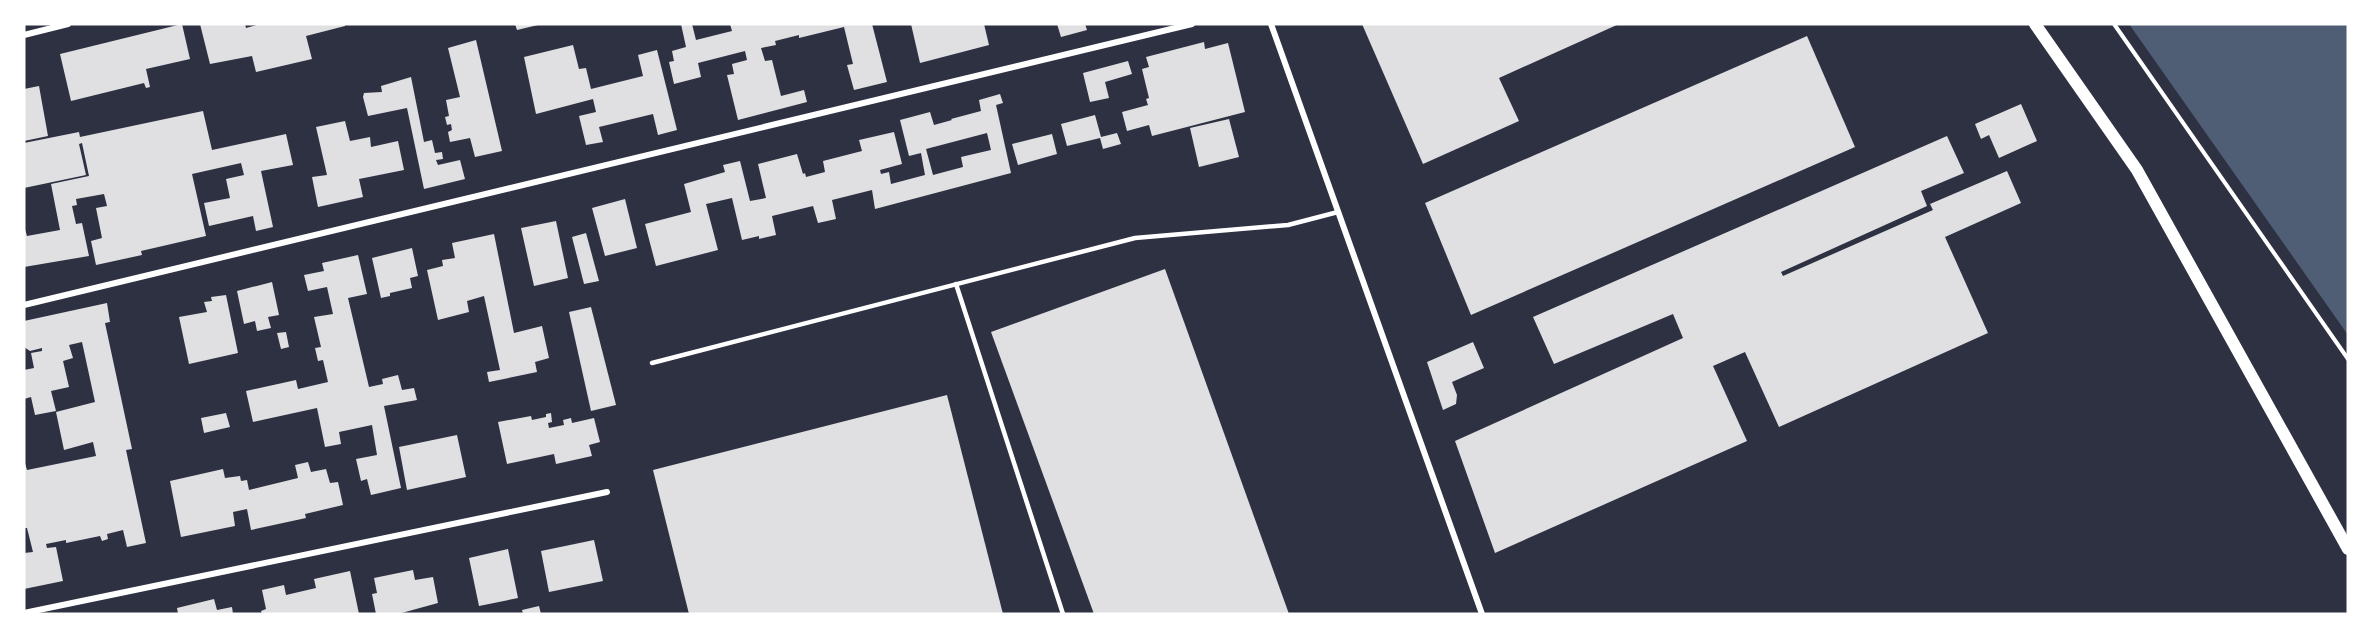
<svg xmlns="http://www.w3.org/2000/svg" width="2372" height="638" viewBox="0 0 2372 638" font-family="Rubik,sans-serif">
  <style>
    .water { fill: #4f5d75 }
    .building { fill: #e0e0e3; fill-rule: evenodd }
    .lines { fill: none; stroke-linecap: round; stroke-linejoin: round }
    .path { stroke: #fff; stroke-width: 4 }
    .service { stroke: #fff; stroke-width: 4.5 }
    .minor { stroke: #fff; stroke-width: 6 }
    .secondary { stroke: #fff; stroke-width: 12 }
  </style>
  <rect width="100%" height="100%" fill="#2d3142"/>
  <path class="water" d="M2129,24H2348V335Z"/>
  <g class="building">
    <path d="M182,24L190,59L146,69L150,87L146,88L144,83L71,101L60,54Z"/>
    <path d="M200,24H245L246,28L261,24H345V26L306,36L312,59L256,72L252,56L210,64Z"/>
    <path d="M515,24H538V25L517,30Z"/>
    <path d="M681,24H692L696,40L732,31L730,24H872L887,82L854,90L847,65L853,64L844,27L799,38V35L775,41L776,45L761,48L765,61L772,60L781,96L804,90L807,102L738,120L727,75L734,74L732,64L747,60L745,51L698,63L701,77L674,84L669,62L674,61L672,51L686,47Z"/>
    <path d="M911,24H984L989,45L920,63Z"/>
    <path d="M1057,24H1085L1087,30L1061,37Z"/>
    <path d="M1362,24H1619L1499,78L1519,121L1423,164Z"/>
    <path d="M1807,36L1855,147L1471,315L1425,203Z"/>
    <path d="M476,40L502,151L475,157L470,138L450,142L448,132L452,130L451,124L447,125L445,117L449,116L446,100L460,97L448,48Z"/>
    <path d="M1204,42L1205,49L1228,43L1245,112L1152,136L1149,125L1127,131L1122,112L1148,105L1146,99L1149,98L1142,69L1149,67L1146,57Z"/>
    <path d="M573,45L579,69L586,68L591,89L643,76L638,55L657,50L677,130L658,135L653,114L599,127L603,142L586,145L579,116L596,112L593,99L536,114L524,57Z"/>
    <path d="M1128,61L1132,74L1105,82L1109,98L1090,102L1083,73Z"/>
    <path d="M411,77L424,142L432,140L435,153L442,152L443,159L436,160L438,165L460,160L465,179L424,189L407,108L368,116L363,97L364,93L382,92L381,86Z"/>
    <path d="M39,86L48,136L24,141V89Z"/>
    <path d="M1000,94L1003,103L996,105L1011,173L875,209L872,190L832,200L836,219L818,223L813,206L772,216L776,235L759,239V236L742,240L732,198L706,204L718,250L656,266L645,224L691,212L684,184L725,172L723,165L740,161L750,201L766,198L758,164L797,154L803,174L805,173L806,177L825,172L823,161L862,151L859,140L894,132L902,164L880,170L881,174L889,172L891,184L925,175L921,153L909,156L900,120L930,112L934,125L952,120L951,119L981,111L979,100ZM987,133L991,150L961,157L963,167L933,175L926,149Z"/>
    <path d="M2021,104L2037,141L1999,158L1989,135L1981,139L1975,124Z"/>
    <path d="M203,111L212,150L286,134L293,165L261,171L273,227L256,231L253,216L209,226L204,203L230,198L226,179L244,175L241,163L192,174L206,236L141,251L142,255L96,265L91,241L102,238L96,208L107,206L104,194L76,199L77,205L72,206L76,224L82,223L89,256L24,267V226L27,236L60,230L51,184L89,176L82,143L79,144L86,175L24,188V143L79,132L80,137Z"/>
    <path d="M1095,115L1101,137L1117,133L1121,144L1103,149L1100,138L1067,146L1061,124Z"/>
    <path d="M1229,119L1239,157L1199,167L1190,128Z"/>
    <path d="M345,121L350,141L370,137L371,147L398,141L404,170L359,179L363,197L318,207L312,177L327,175L316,127Z"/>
    <path d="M1052,134L1057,154L1018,165L1012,144Z"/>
    <path d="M1947,136L1964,173L1921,191L1927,206L1781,272L1783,276L1933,210L1930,204L2007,171L2021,203L1945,237L1988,333L1779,427L1745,352L1713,366L1747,441L1495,553L1455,441L1683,338L1673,314L1554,364L1533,317Z"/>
    <path d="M625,199L637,248L605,256L592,208Z"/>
    <path d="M556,221L568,278L534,286L521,228Z"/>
    <path d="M586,233L599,281L584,284L572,237Z"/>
    <path d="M494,234L514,333L542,326L549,358L535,362L537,372L489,382L487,372L500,370L484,296L467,301L469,312L438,320L427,270L443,266L442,260L455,258L452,243Z"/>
    <path d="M412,248L418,276L410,278L412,288L390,293V296L381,298L372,258Z"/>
    <path d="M358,255L367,294L348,298L369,387L383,384L382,379L398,375L402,390L414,388L417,400L384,406L401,488L371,495L367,479L361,481L356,459L377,455L372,425L339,432L341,444L325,447L317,408L253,422L246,391L296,380L298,389L328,382L323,360L318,361L315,348L321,347L314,317L333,314L327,287L308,291L304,275L324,271L322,263Z"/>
    <path d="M1165,269L1289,614H1094L991,332Z"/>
    <path d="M272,282L279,315L268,317L271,328L257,331L255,321L244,324L237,291Z"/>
    <path d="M226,295L238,353L189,364L179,317L207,312L204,302L212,301L211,297Z"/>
    <path d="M107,303L110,322L105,323L132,449L126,450L146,543L127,547L123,530L107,534L108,539L102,541L100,536L66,543V540L46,544L47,548L56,547L63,581L24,589V553L33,552L27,528H24V460L27,470L96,456L93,442L64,450L56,412L95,402L82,342L69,345L73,358L63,361L69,387L51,391L56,411L35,415L31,397L24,399V370L34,368L31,353L42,351V348L30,351L24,347V321Z"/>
    <path d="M591,307L616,405L591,411L569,312Z"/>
    <path d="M286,332L289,347L281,349L277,333Z"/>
    <path d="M1473,342L1484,368L1452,382L1457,395L1456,404L1443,410L1427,362Z"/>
    <path d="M947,395L1003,614H689L653,470Z"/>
    <path d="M226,413L230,427L204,433L201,418Z"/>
    <path d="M551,413L552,422L548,423L549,428L564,425L563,420L571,418L572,423L594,418L600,442L589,445L592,456L556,464L554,454L507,464L498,422L531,416L532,420L546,417V414Z"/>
    <path d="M457,435L466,477L407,490L399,447Z"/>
    <path d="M308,462L311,472L326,469L330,483L338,482L343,505L305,514L306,518L251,530L247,509L233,512L235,526L181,537L170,481L223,469L225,478L240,476L241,481L247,480L249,490L298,478L295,465Z"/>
    <path d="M594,540L603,581L549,592L541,551Z"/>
    <path d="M508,549L518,598L479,606L469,558Z"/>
    <path d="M413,570L415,580L433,577L438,603L398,614H376L372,594L377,593L374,578Z"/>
    <path d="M350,571L359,614H262L261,611L266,609L262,590L284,585L286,595L316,588L314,579Z"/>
    <path d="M214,599L217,610L232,607L233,614H178L177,608Z"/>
    <path d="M539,606L541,614H523L522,610Z"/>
  </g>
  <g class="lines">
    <path class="path" d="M2114,24L2348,359"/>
    <g class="service">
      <path d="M956,284L1063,614"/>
      <path d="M652,363L1135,238L1288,225L1338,212"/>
    </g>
    <g class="minor">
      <path d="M1271,24L1482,614"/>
      <path d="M24,35L68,24"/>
      <path d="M24,305L1192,24"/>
      <path d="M24,613L607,492"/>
    </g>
    <path class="secondary" d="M2035,24L2137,170L2348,549"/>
  </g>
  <rect width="2372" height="638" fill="none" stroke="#ffffff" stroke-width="51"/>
</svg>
